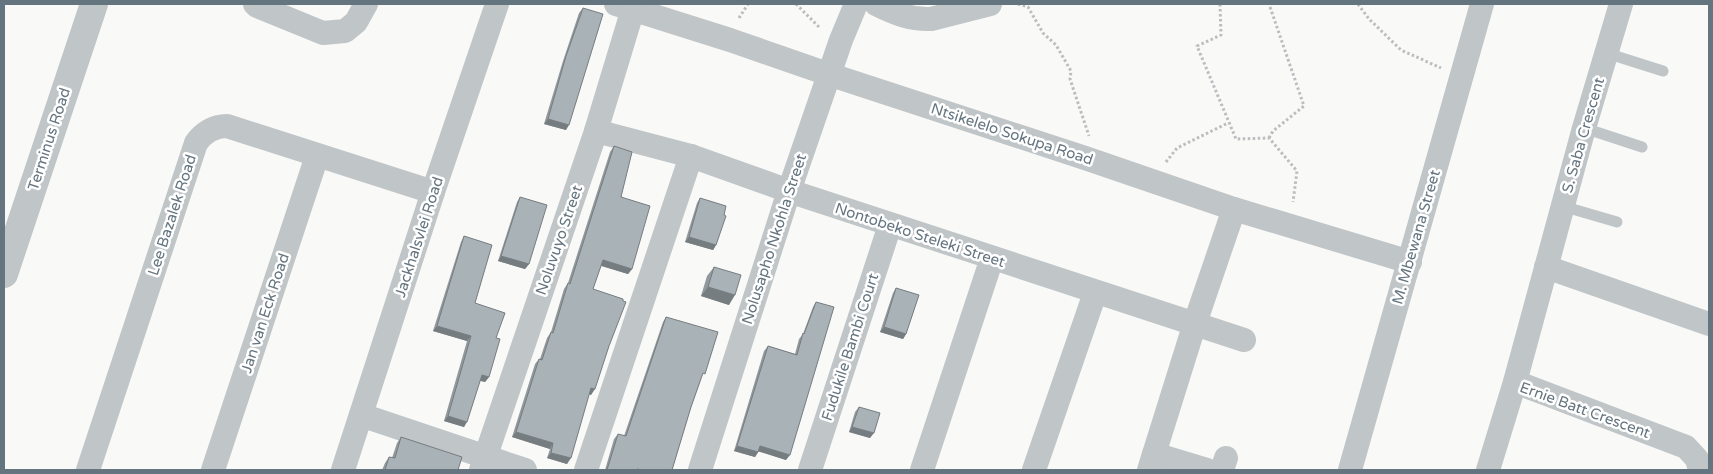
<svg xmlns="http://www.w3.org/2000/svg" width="1713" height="474" viewBox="0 0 1713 474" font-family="'Varela Round',sans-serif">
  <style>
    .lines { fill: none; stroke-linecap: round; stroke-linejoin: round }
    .path { stroke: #bbbec0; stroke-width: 3; stroke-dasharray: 2.5 2.5; stroke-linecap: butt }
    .service { stroke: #c0c5c8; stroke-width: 11 }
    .minor { stroke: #c0c5c8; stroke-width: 24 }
    .tertiary { stroke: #c0c5c8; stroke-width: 28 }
    .wall { fill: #91999d }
    .shaded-wall { fill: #767d80 }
    .building { fill: #a9b2b7; stroke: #767d80 }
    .labels { text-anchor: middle; stroke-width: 5; stroke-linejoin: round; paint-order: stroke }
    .street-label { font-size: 15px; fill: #657580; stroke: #fff }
  </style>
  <rect width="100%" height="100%" fill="#f9f9f7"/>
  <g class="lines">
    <g class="path">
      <path d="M796,4L820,28"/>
      <path d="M1018,4L1028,7L1043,33L1056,45L1071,71L1070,79L1089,136"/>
      <path d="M1220,4L1221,35L1197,46L1236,139L1269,138L1297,171L1293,202"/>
      <path d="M1358,4L1369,19L1401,50L1441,68"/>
      <path d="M739,18L748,4"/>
      <path d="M1269,138L1273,131L1304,106L1269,4"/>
      <path d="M1166,162L1177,148L1228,123"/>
    </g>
    <g class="service">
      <path d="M1606,53L1663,71"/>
      <path d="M1584,128L1642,147"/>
      <path d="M1562,206L1617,222"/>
    </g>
    <g class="minor">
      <path d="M255,4L257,6L323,33L345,31L356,22L366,4"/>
      <path d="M616,4L730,40L828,74L1085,158L1234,209L1410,262"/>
      <path d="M876,4C894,13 911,20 931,19L990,4"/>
      <path d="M596,131L691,156L789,191L1244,340"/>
      <path d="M1546,267L1709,324"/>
      <path d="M1515,382L1686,447L1697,459L1700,470"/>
      <path d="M361,415L525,470"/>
      <path d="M1154,454L1207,470"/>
      <path d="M88,470L196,143C203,133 214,126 227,126L433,192"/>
      <path d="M213,470L317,156"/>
      <path d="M343,470L433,192L497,4"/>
      <path d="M481,470L596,131L633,9"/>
      <path d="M586,470L691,156"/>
      <path d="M700,470L789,191L841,40L856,4"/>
      <path d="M810,470L890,225"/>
      <path d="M922,470L992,258"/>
      <path d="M1034,470L1095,293"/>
      <path d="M1149,470L1195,323L1234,209"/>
      <path d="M1222,470L1226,458"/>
      <path d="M1350,470L1482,4"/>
      <path d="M1488,470L1515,382L1584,128L1621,4"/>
    </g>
    <path class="tertiary" d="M4,274L94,4"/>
  </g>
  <g class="wall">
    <path d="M583,8L566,130L544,124L563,61L579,13Z"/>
    <path d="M614,146L632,269L628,274L601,266L593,289L609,346L591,395L589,394L567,464L547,458L550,449L512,437L535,364L539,359H540L547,338L551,332L564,289L568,283L610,152Z"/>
    <path d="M520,197L529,264L525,269L498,261L517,202Z"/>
    <path d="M700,198L724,215L716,245L713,250L685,242L697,203Z"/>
    <path d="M464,236L475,303L496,338L489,377L485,382L480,381L464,427L444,421L467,341L433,331L461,242Z"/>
    <path d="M714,267L729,305L701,296L707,276Z"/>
    <path d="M896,288L906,334L903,339L880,332L893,293Z"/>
    <path d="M816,302L786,460L759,451L755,457L734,451L764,351L768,346L795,354L799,339L803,334L813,307Z"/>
    <path d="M666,317L701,379L691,407L672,470H605L614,439L618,434L624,436L663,322Z"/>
    <path d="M859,407L870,438L849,432L855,412Z"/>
    <path d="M401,437L458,470H382L385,463L389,457L392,458L397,443Z"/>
  </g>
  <g class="shaded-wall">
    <path d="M548,119L569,125L566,130L544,124Z"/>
    <path d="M689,237L716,245L713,250L685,242Z"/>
    <path d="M501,256L529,264L525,269L498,261Z"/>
    <path d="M603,260L632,269L628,274L599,265Z"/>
    <path d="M708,287L735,295L729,305L701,296Z"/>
    <path d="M437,326L471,336L467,341L433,331Z"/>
    <path d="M884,327L906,334L903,339L880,332Z"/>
    <path d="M482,375L489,377L485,382L479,380Z"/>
    <path d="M591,388L595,389L591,395L587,393Z"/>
    <path d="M448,416L467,422L464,427L444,421Z"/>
    <path d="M852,427L874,433L870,438L849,432Z"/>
    <path d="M516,432L553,443L550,449L512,437Z"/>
    <path d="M737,446L758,452L755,457L734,451Z"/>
    <path d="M760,446L790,455L786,460L757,451Z"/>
    <path d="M551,453L571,458L567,464L547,458Z"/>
  </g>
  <g class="building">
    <path d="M583,8L603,14L569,125L548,119L566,56Z"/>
    <path d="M614,146L632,152L621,197L650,206L632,269L603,260L593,289L623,299V301L626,302L609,346L595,389L591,388L571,458L551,453L553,443L516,432L539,359L542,360L551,332L553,333L568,283L570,284Z"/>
    <path d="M520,197L547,205L529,264L501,256Z"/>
    <path d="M700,198L726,206L724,215L726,216L716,245L689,237Z"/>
    <path d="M464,236L492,245L475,303L505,313L496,338L500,339L489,377L482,375L467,422L448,416L471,336L437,326Z"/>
    <path d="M714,267L741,275L735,295L708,287Z"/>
    <path d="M896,288L919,295L906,334L884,327Z"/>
    <path d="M816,302L834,307L790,455L760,446L758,452L737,446L768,346L797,355L803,333L804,334Z"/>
    <path d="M666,317L718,332L705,374L703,373L691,407L672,470H642L637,469V470H607L618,434L626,436Z"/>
    <path d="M859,407L880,413L874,433L852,427Z"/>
    <path d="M401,437L462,457L458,470H385L389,457L395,458Z"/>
  </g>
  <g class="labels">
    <g class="street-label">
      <text transform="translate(1012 134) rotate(18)" y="5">Ntsikelelo Sokupa Road</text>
      <text transform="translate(1583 135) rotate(-74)" y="5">S. Saba Crescent</text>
      <text transform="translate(49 139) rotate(-72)" y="5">Terminus Road</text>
      <text transform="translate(172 215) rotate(-72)" y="5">Lee Bazalek Road</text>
      <text transform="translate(920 235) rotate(18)" y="5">Nontobeko Steleki Street</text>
      <text transform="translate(419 237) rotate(-72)" y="5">Jackhalsvlei Road</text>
      <text transform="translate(1416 237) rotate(-74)" y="5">M. Mbewana Street</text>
      <text transform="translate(774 239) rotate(-72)" y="5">Nolusapho Nkohla Street</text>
      <text transform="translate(559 240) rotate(-71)" y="5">Noluvuyo Street</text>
      <text transform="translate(265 313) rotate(-72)" y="5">Jan van Eck Road</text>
      <text transform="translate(850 347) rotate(-72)" y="5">Fudukile Bambi Court</text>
      <text transform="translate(1585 410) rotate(20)" y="5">Ernie Batt Crescent</text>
    </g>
  </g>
  <rect width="1713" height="474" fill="none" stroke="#657580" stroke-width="10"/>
</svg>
